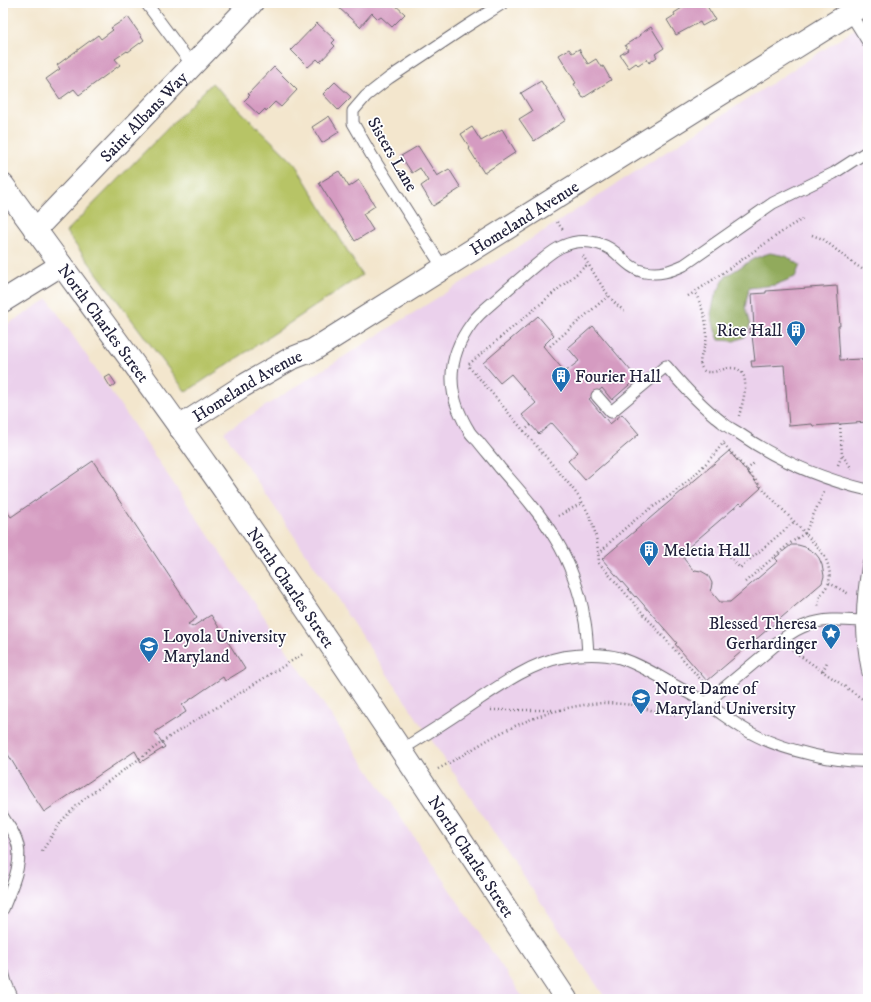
<svg xmlns="http://www.w3.org/2000/svg" width="871" height="1002" viewBox="0 0 871 1002" font-family="'IM FELL DW Pica',serif">
  <style>
    .built { fill: #ebd1ec }
    .green { fill: #b7c466; stroke: #6c7350 }
    .forest { fill: #91aa5b; stroke: #5a664b }
    .building { fill: #d59bc1 }
    .lines { fill: none; stroke-linecap: round; stroke-linejoin: round }
    .service-casing { stroke: #6b676e; stroke-width: 13 }
    .tertiary-casing { stroke: #6b676e; stroke-width: 24 }
    .primary-casing { stroke: #6b676e; stroke-width: 24 }
    .path { stroke: #6b676e; stroke-width: 2.5; stroke-dasharray: 1 3; stroke-linecap: butt }
    .service { stroke: #fff; stroke-width: 11 }
    .tertiary { stroke: #fff; stroke-width: 22 }
    .primary { stroke: #fff; stroke-width: 22 }
    .labels { text-anchor: middle; stroke-width: 3.5; stroke-linejoin: round; paint-order: stroke }
    .street-label { font-size: 17px; fill: #22223b; stroke: #fff }
    .poi-label { font-size: 17px; fill: #22223b; stroke: #fff; text-anchor: start }
  </style>
  <rect width="100%" height="100%" fill="#fff"/>
  <filter id="ink" filterUnits="userSpaceOnUse"><feTurbulence type="fractalNoise" baseFrequency=".025" numOctaves="2"/><feDisplacementMap in="SourceGraphic" scale="8" xChannelSelector="R" yChannelSelector="G"/><feConvolveMatrix kernelMatrix="1 2 1 2 8 2 1 2 1" color-interpolation-filters="sRGB"/></filter>
  <filter id="wash" filterUnits="userSpaceOnUse"><feTurbulence type="fractalNoise" baseFrequency=".012" numOctaves="4" result="noise"/><feDisplacementMap in="SourceGraphic" scale="16" xChannelSelector="R" yChannelSelector="G"/><feGaussianBlur stdDeviation="0.9" result="paint"/><feColorMatrix in="noise" values="0 0 0 0 0 0 0 0 0 0 0 0 0 0 0 0 0 1.4 0 .05"/><feComposite in="paint" operator="in"/></filter>
  <g filter="url(#wash)">
    <rect width="100%" height="100%" fill="#f3e6cd"/>
    <g class="built">
      <path d="M868,21V999H606L224,432L553,225Z"/>
      <path d="M48,299L524,999H3V327Z"/>
    </g>
    <path class="green" d="M212,83L295,164L362,275L186,392L66,232Z"/>
    <path class="forest" d="M770,253L786,256L800,265L795,277L775,285L749,288L745,307L750,325L744,337L734,341L719,340L715,330L711,314L715,296L726,276L755,258Z"/>
    <g id="blocks">
      <g class="building">
        <path d="M344,3H393L405,14L392,27L381,17L378,19L372,13L360,27L339,8Z"/>
        <path d="M690,3H705L715,19L702,26L700,22L676,35L667,20L675,15L674,13Z"/>
        <path d="M128,17L144,40L128,52L127,51L115,59L120,65L79,95L74,89L60,99L46,79L60,69L57,65L98,35L101,39L113,30L111,28Z"/>
        <path d="M317,23L335,40L332,43L335,46L320,62L317,59L308,67L291,50Z"/>
        <path d="M651,27L664,48L655,54L657,57L649,63L647,59L638,65L636,63L629,68L620,55L628,50L625,45L640,36L639,35Z"/>
        <path d="M569,49L572,53L579,49L588,64L596,59L601,67L603,66L611,80L583,98L574,84L576,83L559,55Z"/>
        <path d="M274,67L297,90L281,107L275,102L266,111L265,109L259,115L244,101L250,95L248,94Z"/>
        <path d="M541,81L566,120L534,141L519,119L532,111L521,93Z"/>
        <path d="M335,82L351,97L338,110L323,94Z"/>
        <path d="M329,116L339,132L322,143L312,127Z"/>
        <path d="M472,127L481,141L502,129L516,152L484,173L469,149L470,148L461,134Z"/>
        <path d="M418,146L437,176L449,169L461,188L433,206L421,186L428,181L420,168L412,173L401,156Z"/>
        <path d="M339,171L349,187L359,180L375,206L363,214L373,230L355,241L319,183Z"/>
        <path d="M837,286L840,326H838L840,360L862,359V361L868,360V421H867V422L813,426L812,424L789,426L784,365L752,367L751,361H755L752,335H750L749,329L754,328L752,294L766,293V291Z"/>
        <path d="M538,316L554,335L543,346L565,372L579,361L568,348L593,326L637,378L612,400L602,388L589,399L610,424L622,414L639,434L585,480L568,461L578,452L552,423L539,434L522,415L536,403L511,374L500,383L483,363Z"/>
        <path d="M110,375L116,384L111,388L105,378Z"/>
        <path d="M729,451L761,488L742,505L740,503L685,550L684,559L694,571L695,570L701,571L708,575L712,583L711,589L710,590L720,602H730L778,561L775,558L791,545H798L805,547L815,553L819,558L822,565L824,576L822,583L707,681L675,644L677,643L636,596L635,597L602,559Z"/>
        <path d="M93,461L197,618L188,624L192,627L211,615L245,669L225,681L223,677L182,705L186,712L155,732L165,747L141,762L135,751L44,812L27,786L3,746V513L6,510L11,517Z"/>
      </g>
    </g>
  </g>
  <g filter="url(#ink)">
    <use href="#blocks" fill-opacity="0" stroke="#6b676e" stroke-width="1"/>
    <g class="lines">
      <g class="service-casing">
        <g id="service">
          <path d="M146,3L192,65"/>
          <path d="M850,13L868,42"/>
          <path d="M443,268L372,156L353,123V111L366,96L389,78L464,28L503,3"/>
          <path d="M597,396L611,412L666,366C683,386 701,406 722,422C727,427 734,430 740,434C779,461 822,479 868,490"/>
          <path d="M868,564C861,603 860,635 868,673"/>
          <path d="M588,654C587,642 587,629 584,617C581,594 568,559 556,540C541,514 520,491 500,468C493,459 485,450 478,441C474,437 470,434 468,429C464,423 461,416 458,409C446,378 452,350 472,323C479,313 490,305 499,297C513,285 527,272 542,260C548,255 555,249 563,246C580,238 602,241 616,253C625,261 633,270 645,272C659,275 671,271 684,265L773,203L834,173L868,151"/>
          <path d="M706,703C724,688 742,673 760,658C774,646 790,631 807,625C825,618 844,620 862,621"/>
          <path d="M401,750C425,735 449,720 472,704C499,686 531,663 563,657C581,654 602,653 620,658C639,664 657,675 674,685C685,691 696,697 706,703C723,714 738,727 757,736C785,750 836,763 868,761"/>
          <path d="M3,817C7,824 13,831 16,839C25,861 11,888 3,909"/>
          <path d="M3,972L6,983L13,999"/>
        </g>
      </g>
      <g class="tertiary-casing">
        <g id="tertiary">
          <path id="s1" d="M35,230L252,3"/>
          <path d="M3,301L61,265"/>
          <path id="s2" d="M179,427L243,386L290,359L313,350L866,3"/>
        </g>
      </g>
      <g class="primary-casing">
        <g id="primary">
          <path id="s3" d="M3,185C71,279 141,372 208,467C331,642 448,821 566,999"/>
        </g>
      </g>
      <g class="path">
        <path d="M557,222L564,231"/>
        <path d="M812,235L823,239L850,261L868,273"/>
        <path d="M583,256C592,269 612,307 626,311"/>
        <path d="M688,296L695,292"/>
        <path d="M550,346L608,296"/>
        <path d="M469,364L588,264"/>
        <path d="M469,367C495,396 520,427 546,457C561,475 579,493 589,515C596,530 598,546 599,563L702,681"/>
        <path d="M739,416C742,404 754,370 733,368C725,367 717,373 709,372C706,372 703,371 702,368C697,361 704,350 706,342C709,325 702,307 695,292L792,225L805,218"/>
        <path d="M840,424L842,455L852,469"/>
        <path d="M524,431L531,425"/>
        <path d="M724,444L764,490L805,533L824,492"/>
        <path d="M838,465L842,455"/>
        <path d="M747,470L755,462"/>
        <path d="M558,516L582,503"/>
        <path d="M719,545L740,568L795,521"/>
        <path d="M599,554C613,538 629,524 647,511C657,504 668,498 677,490C695,476 710,460 724,442"/>
        <path d="M745,582L789,544L805,533L818,548L825,557L828,565L830,574L829,583L820,596L818,606"/>
        <path d="M829,583L849,594"/>
        <path d="M792,650L864,700L868,702"/>
        <path d="M823,671L828,660"/>
        <path d="M491,710H554"/>
        <path d="M438,769C457,759 474,748 491,738C526,719 564,705 604,703C613,703 624,704 632,705C652,710 671,718 692,712"/>
        <path d="M42,851L63,819L84,799L172,735L303,654"/>
      </g>
      <use href="#service" class="service"/>
      <use href="#tertiary" class="tertiary"/>
      <use href="#primary" class="primary"/>
    </g>
  </g>
  <defs>
    <g id="building-pin" transform="scale(1)"><path d="M0 17L-7.5 6A9.5 9.5 0 1 1 7.5 6Z" fill="#1f6fb2" stroke="#fff"/><path d="M-4-6H4V6H1V3H-1V6H-4ZM-2.5-4.3h1.7v1.8h-1.7ZM.8-4.3h1.7v1.8H.8ZM-2.5-1h1.7V.8h-1.7ZM.8-1h1.7V.8H.8Z" fill="#fff"/></g>
    <g id="sight-pin" transform="scale(1)"><path d="M0 17L-7.5 6A9.5 9.5 0 1 1 7.5 6Z" fill="#1f6fb2" stroke="#fff"/><path d="M0-6L1.8-2.2L6-1.7L2.9 1.2L3.7 5.4L0 3.3L-3.7 5.4L-2.9 1.2L-6-1.7L-1.8-2.2Z" fill="#fff"/></g>
    <g id="university-pin" transform="scale(1)"><path d="M0 17L-7.5 6A9.5 9.5 0 1 1 7.5 6Z" fill="#1f6fb2" stroke="#fff"/><path d="M0-5L7-2L0 1L-7-2ZM-4 1L0 2.5L4 1V4Q0 6-4 4Z" fill="#fff"/></g>
  </defs>
  <g fill-rule="evenodd">
    <use href="#building-pin" x="796" y="330"/>
    <use href="#building-pin" x="561" y="376"/>
    <use href="#building-pin" x="649" y="550"/>
    <use href="#sight-pin" x="831" y="633"/>
    <use href="#university-pin" x="149" y="646"/>
    <use href="#university-pin" x="641" y="698"/>
  </g>
  <g class="labels">
    <g class="street-label">
      <text dy="6" stroke="none"><textPath href="#s1" startOffset="157">Saint Albans Way</textPath></text>
      <text transform="translate(393 154) rotate(60)" y="6">Sisters Lane</text>
      <text dy="6" stroke="none"><textPath href="#s2" startOffset="404">Homeland Avenue</textPath></text>
      <text dy="6" stroke="none"><textPath href="#s3" startOffset="171">North Charles Street</textPath></text>
      <text dy="6" stroke="none"><textPath href="#s2" startOffset="80">Homeland Avenue</textPath></text>
      <text dy="6" stroke="none"><textPath href="#s3" startOffset="495">North Charles Street</textPath></text>
      <text dy="6" stroke="none"><textPath href="#s3" startOffset="819">North Charles Street</textPath></text>
    </g>
    <g class="poi-label">
      <text x="782" y="336" text-anchor="end">Rice Hall</text>
      <text x="575" y="382">Fourier Hall</text>
      <text x="663" y="556">Meletia Hall</text>
      <text x="817" y="629" text-anchor="end">Blessed Theresa<tspan x="817" dy="20">Gerhardinger</tspan></text>
      <text x="163" y="642">Loyola University<tspan x="163" dy="20">Maryland</tspan></text>
      <text x="655" y="694">Notre Dame of<tspan x="655" dy="20">Maryland University</tspan></text>
    </g>
  </g>
  <rect width="871" height="1002" fill="none" stroke="#fff" stroke-width="16"/>
</svg>
